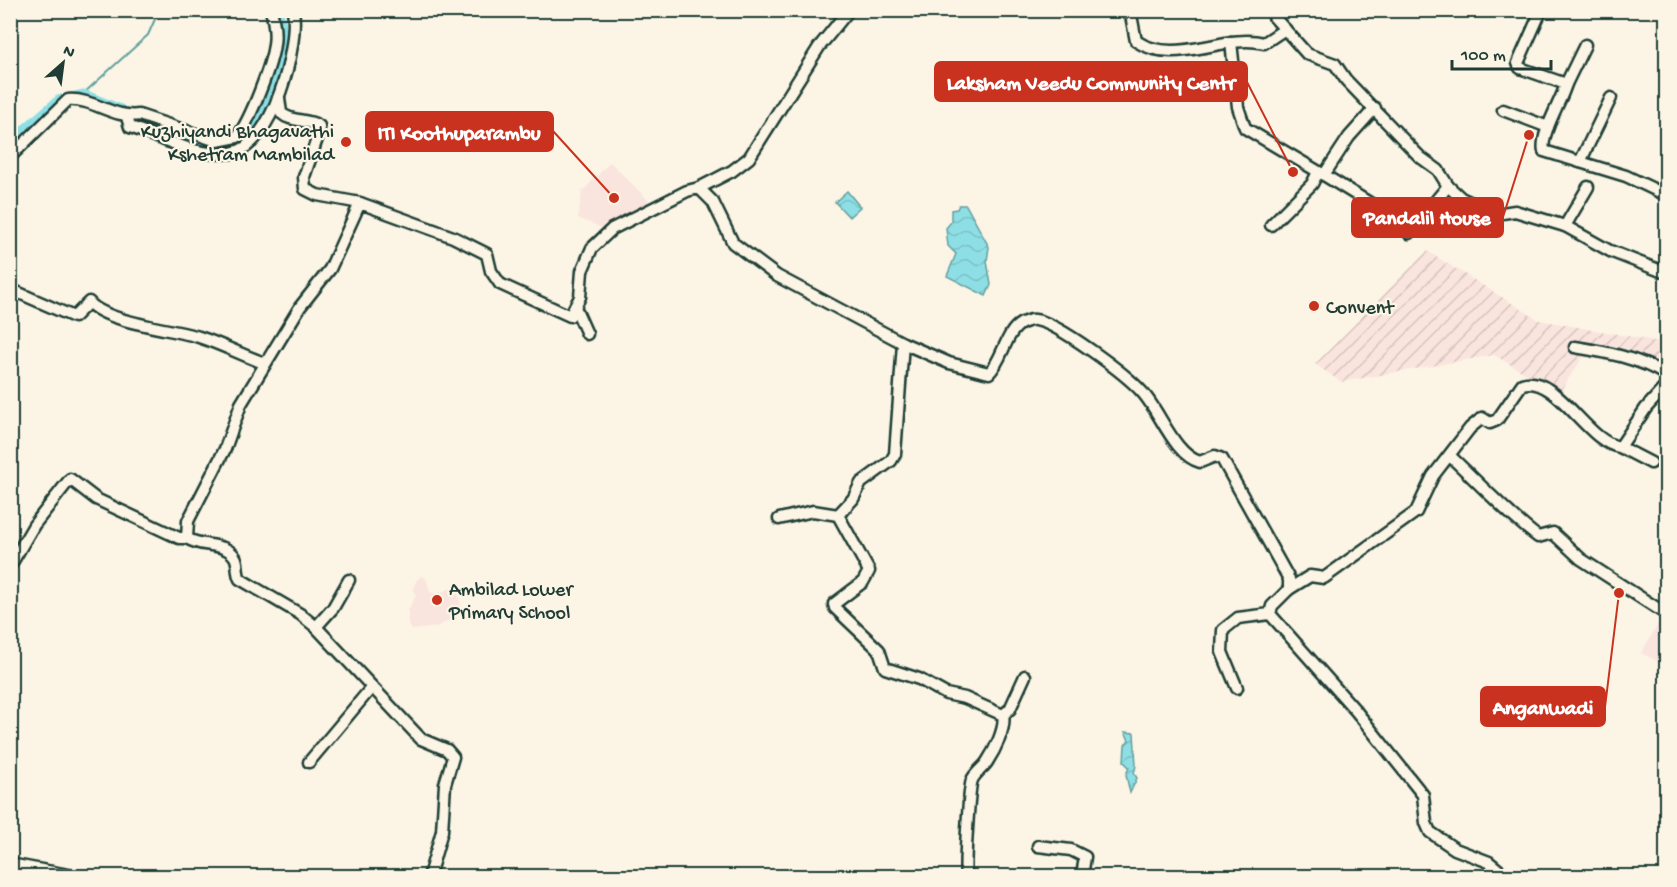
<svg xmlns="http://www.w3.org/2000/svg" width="1677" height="887" viewBox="0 0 1677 887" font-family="'Gochi Hand',sans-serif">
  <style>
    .built { fill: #fae4de }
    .industrial { fill: url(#industrial-furrows) }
    .water { fill: url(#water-waves); stroke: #629e9e; stroke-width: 1.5 }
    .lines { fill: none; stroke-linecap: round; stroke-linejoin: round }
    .stream { stroke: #629e9e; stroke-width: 2 }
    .canal { stroke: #8edfe5; stroke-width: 7 }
    .minor-casing { stroke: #1f3d34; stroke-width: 15 }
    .minor { stroke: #fcf5e5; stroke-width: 10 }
    .poi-dot { fill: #c8321e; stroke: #fcf5e5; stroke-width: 2 }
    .labels { text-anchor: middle; stroke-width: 4.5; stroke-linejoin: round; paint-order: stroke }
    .poi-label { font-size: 20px; fill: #1f3d34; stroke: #fcf5e5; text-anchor: start }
    .leader { fill: none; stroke: #c8321e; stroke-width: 2 }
    .callout-dot { fill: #c8321e; stroke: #fcf5e5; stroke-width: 2 }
    .callout { fill: #c8321e; stroke: #c8321e; stroke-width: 2 }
    .callout-label { font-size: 21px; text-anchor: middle; font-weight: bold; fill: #fff }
  </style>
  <defs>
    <pattern id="industrial-furrows" width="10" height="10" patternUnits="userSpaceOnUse" patternTransform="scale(1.5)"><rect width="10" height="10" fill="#fae4de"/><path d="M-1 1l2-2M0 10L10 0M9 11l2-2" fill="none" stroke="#d6c4bf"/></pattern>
    <pattern id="water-waves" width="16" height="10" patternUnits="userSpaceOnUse" patternTransform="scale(1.5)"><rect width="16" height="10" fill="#8edfe5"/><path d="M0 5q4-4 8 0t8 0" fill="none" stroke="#7ac0c5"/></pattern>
  </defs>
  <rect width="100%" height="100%" fill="#fcf5e5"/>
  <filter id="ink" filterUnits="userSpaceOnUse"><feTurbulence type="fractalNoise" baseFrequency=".0167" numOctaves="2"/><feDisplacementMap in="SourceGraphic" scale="12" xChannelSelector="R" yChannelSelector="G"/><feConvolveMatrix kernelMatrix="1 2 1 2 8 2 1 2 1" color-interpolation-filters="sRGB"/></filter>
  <g filter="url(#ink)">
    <g class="built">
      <path d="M610,162L651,203L602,228L578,218L582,192Z"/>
      <path d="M421,576L426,578L430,592L436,594L457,586L461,606L451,619L437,627L412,630L408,623V610L416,595L413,590L416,581Z"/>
      <path d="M1663,616L1666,617V665L1641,653Z"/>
    </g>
    <path class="industrial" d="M1427,251L1539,320L1666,343V371L1583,357L1559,393L1494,355L1341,382L1315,364Z"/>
    <g class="water">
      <path d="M847,191L860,207L849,217L835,202Z"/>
      <path d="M959,205H966L989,247L987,261L991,285L986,296L947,276L956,254L948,246L946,228L951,222V210L957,209Z"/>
      <path d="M1125,732L1134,733L1136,766L1134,773L1137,778L1130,793L1126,775L1129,767L1124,762L1125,745L1129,740Z"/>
    </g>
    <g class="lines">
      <path class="stream" d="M84,93L148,35L159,10"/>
      <g class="canal">
        <path d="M140,125C167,133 206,153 235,146C258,139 281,61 283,38C285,30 281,19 280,10"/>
        <path d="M10,140L58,99L84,93L121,108"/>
      </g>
      <g class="minor-casing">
        <g id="minor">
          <path d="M1130,10L1136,41C1175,67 1223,33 1264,43L1285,29"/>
          <path d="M1272,10L1274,17L1307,54L1335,64L1346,80L1420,157L1438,170L1448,186L1461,198L1496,214L1515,211L1565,226L1610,251L1666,273"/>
          <path d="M1541,11L1518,63L1520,68L1566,84C1561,102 1540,134 1544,151L1626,176L1666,195"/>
          <path d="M1231,42L1238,107L1245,128L1324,175L1349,137L1375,108"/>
          <path d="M1566,84L1585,45"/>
          <path d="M279,98L281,113C292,123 307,118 319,126V133L304,177L305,189L317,195L360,203"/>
          <path d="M1503,110L1548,127"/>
          <path d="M127,117L130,127C161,137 198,158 231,153C273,147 299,46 293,10"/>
          <path d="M10,157L68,100C93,98 114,119 139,115L217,141L237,137C250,121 272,64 274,44C276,32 274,22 271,10"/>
          <path d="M1580,162L1611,98"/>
          <path d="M1324,175L1376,207L1409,233L1448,186"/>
          <path d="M699,188L732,171L749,158L819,47L849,10"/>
          <path d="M1271,225L1312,184L1318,172"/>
          <path d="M1565,226L1588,187"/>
          <path d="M10,289L74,317L89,302C104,322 173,329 199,337C221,344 242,355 264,363"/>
          <path d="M575,307L587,334"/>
          <path d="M903,343L895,454L891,461L861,483L853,499L838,515L869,571L863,582L834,604L835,608L879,650L885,668L919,679L946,694L965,698L1003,715C1006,728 995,750 987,762C983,768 975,773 972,780C969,787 964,868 966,876"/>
          <path d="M1575,347C1606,352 1639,358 1666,375"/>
          <path d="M1620,447L1651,463"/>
          <path d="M1450,456C1479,483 1506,513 1538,537L1553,533L1581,559L1666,614"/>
          <path d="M779,519L813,511L838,515"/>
          <path d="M10,566L34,525L70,479L96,499L179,538H187"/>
          <path d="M1289,589L1310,576L1324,578L1416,512L1433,476L1470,428L1482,418L1490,423L1497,420L1522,384C1556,373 1588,444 1620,447L1646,408L1666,386"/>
          <path d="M316,627L333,608L349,580"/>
          <path d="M1237,688L1222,652L1223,630L1238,618L1270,614"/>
          <path d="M1003,715L1010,709L1025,676"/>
          <path d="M309,762L372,687"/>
          <path d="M1038,846L1071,850L1085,857L1082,876"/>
          <path d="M10,864L74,876"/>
          <path d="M429,876L442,831L445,784L453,757L447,750L421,739L316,627L300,614L240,579C236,572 239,563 235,557C225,541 200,548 187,538L188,521L225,449L241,404L300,307L330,269L360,203L453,237L487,254L491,271L500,284L570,316L580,297L582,271L592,248L612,229L687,191L699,188L713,202L733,243L777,276L903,343L949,363L989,373C1003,360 1005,332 1022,323C1026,322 1031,319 1035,320C1057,322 1127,375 1142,392C1160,411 1174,455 1200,462L1215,456L1222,459L1289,579V589L1272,606L1270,614L1356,711L1423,795L1426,823L1430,832L1455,849L1489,862L1506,876"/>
        </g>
      </g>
      <use href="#minor" class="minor"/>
    </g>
  </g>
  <g class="poi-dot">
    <circle cx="346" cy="142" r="6"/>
    <circle cx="1314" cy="306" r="6"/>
    <circle cx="437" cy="600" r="6"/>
  </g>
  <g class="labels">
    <g class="poi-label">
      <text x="334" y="137" text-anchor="end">Kuzhiyandi Bhagavathi<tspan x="334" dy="23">Kshetram Mambilad</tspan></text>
      <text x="1326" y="313">Convent</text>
      <text x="449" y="595">Ambilad Lower<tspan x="449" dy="23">Primary School</tspan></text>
    </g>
  </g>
  <path class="leader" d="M1293 172L1247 82M614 198L553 131M1529 135L1503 217M1619 593L1605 707"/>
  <g class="callout-dot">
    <circle cx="1293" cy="172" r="6"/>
    <circle cx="614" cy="198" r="6"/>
    <circle cx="1529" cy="135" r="6"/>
    <circle cx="1619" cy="593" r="6"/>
  </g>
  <g class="callout">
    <rect x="935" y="62" width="312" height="39" rx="6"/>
    <rect x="366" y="112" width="187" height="39" rx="6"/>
    <rect x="1352" y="198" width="151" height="39" rx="6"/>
    <rect x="1481" y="687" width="124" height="39" rx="6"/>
  </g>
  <g class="callout-label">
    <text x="1091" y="89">Laksham Veedu Community Centr</text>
    <text x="459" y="139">ITI Koothuparambu</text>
    <text x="1427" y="224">Pandalil House</text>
    <text x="1543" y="714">Anganwadi</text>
  </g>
  <rect width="1677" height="887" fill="none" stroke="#fcf5e5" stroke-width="36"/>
  <rect x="18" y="18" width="1641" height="851" fill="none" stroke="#1f3d34" stroke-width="2" filter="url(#ink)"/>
  <g transform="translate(63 63) rotate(28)" stroke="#fcf5e5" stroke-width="4.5" paint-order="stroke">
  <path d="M0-4.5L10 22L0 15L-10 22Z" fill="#1f3d34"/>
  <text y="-9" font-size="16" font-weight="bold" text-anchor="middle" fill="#1f3d34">N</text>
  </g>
  <path d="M1452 60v9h99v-9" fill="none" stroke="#1f3d34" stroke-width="3"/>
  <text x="1461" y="60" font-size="18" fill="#1f3d34" stroke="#fcf5e5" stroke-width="4.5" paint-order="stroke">100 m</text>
</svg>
